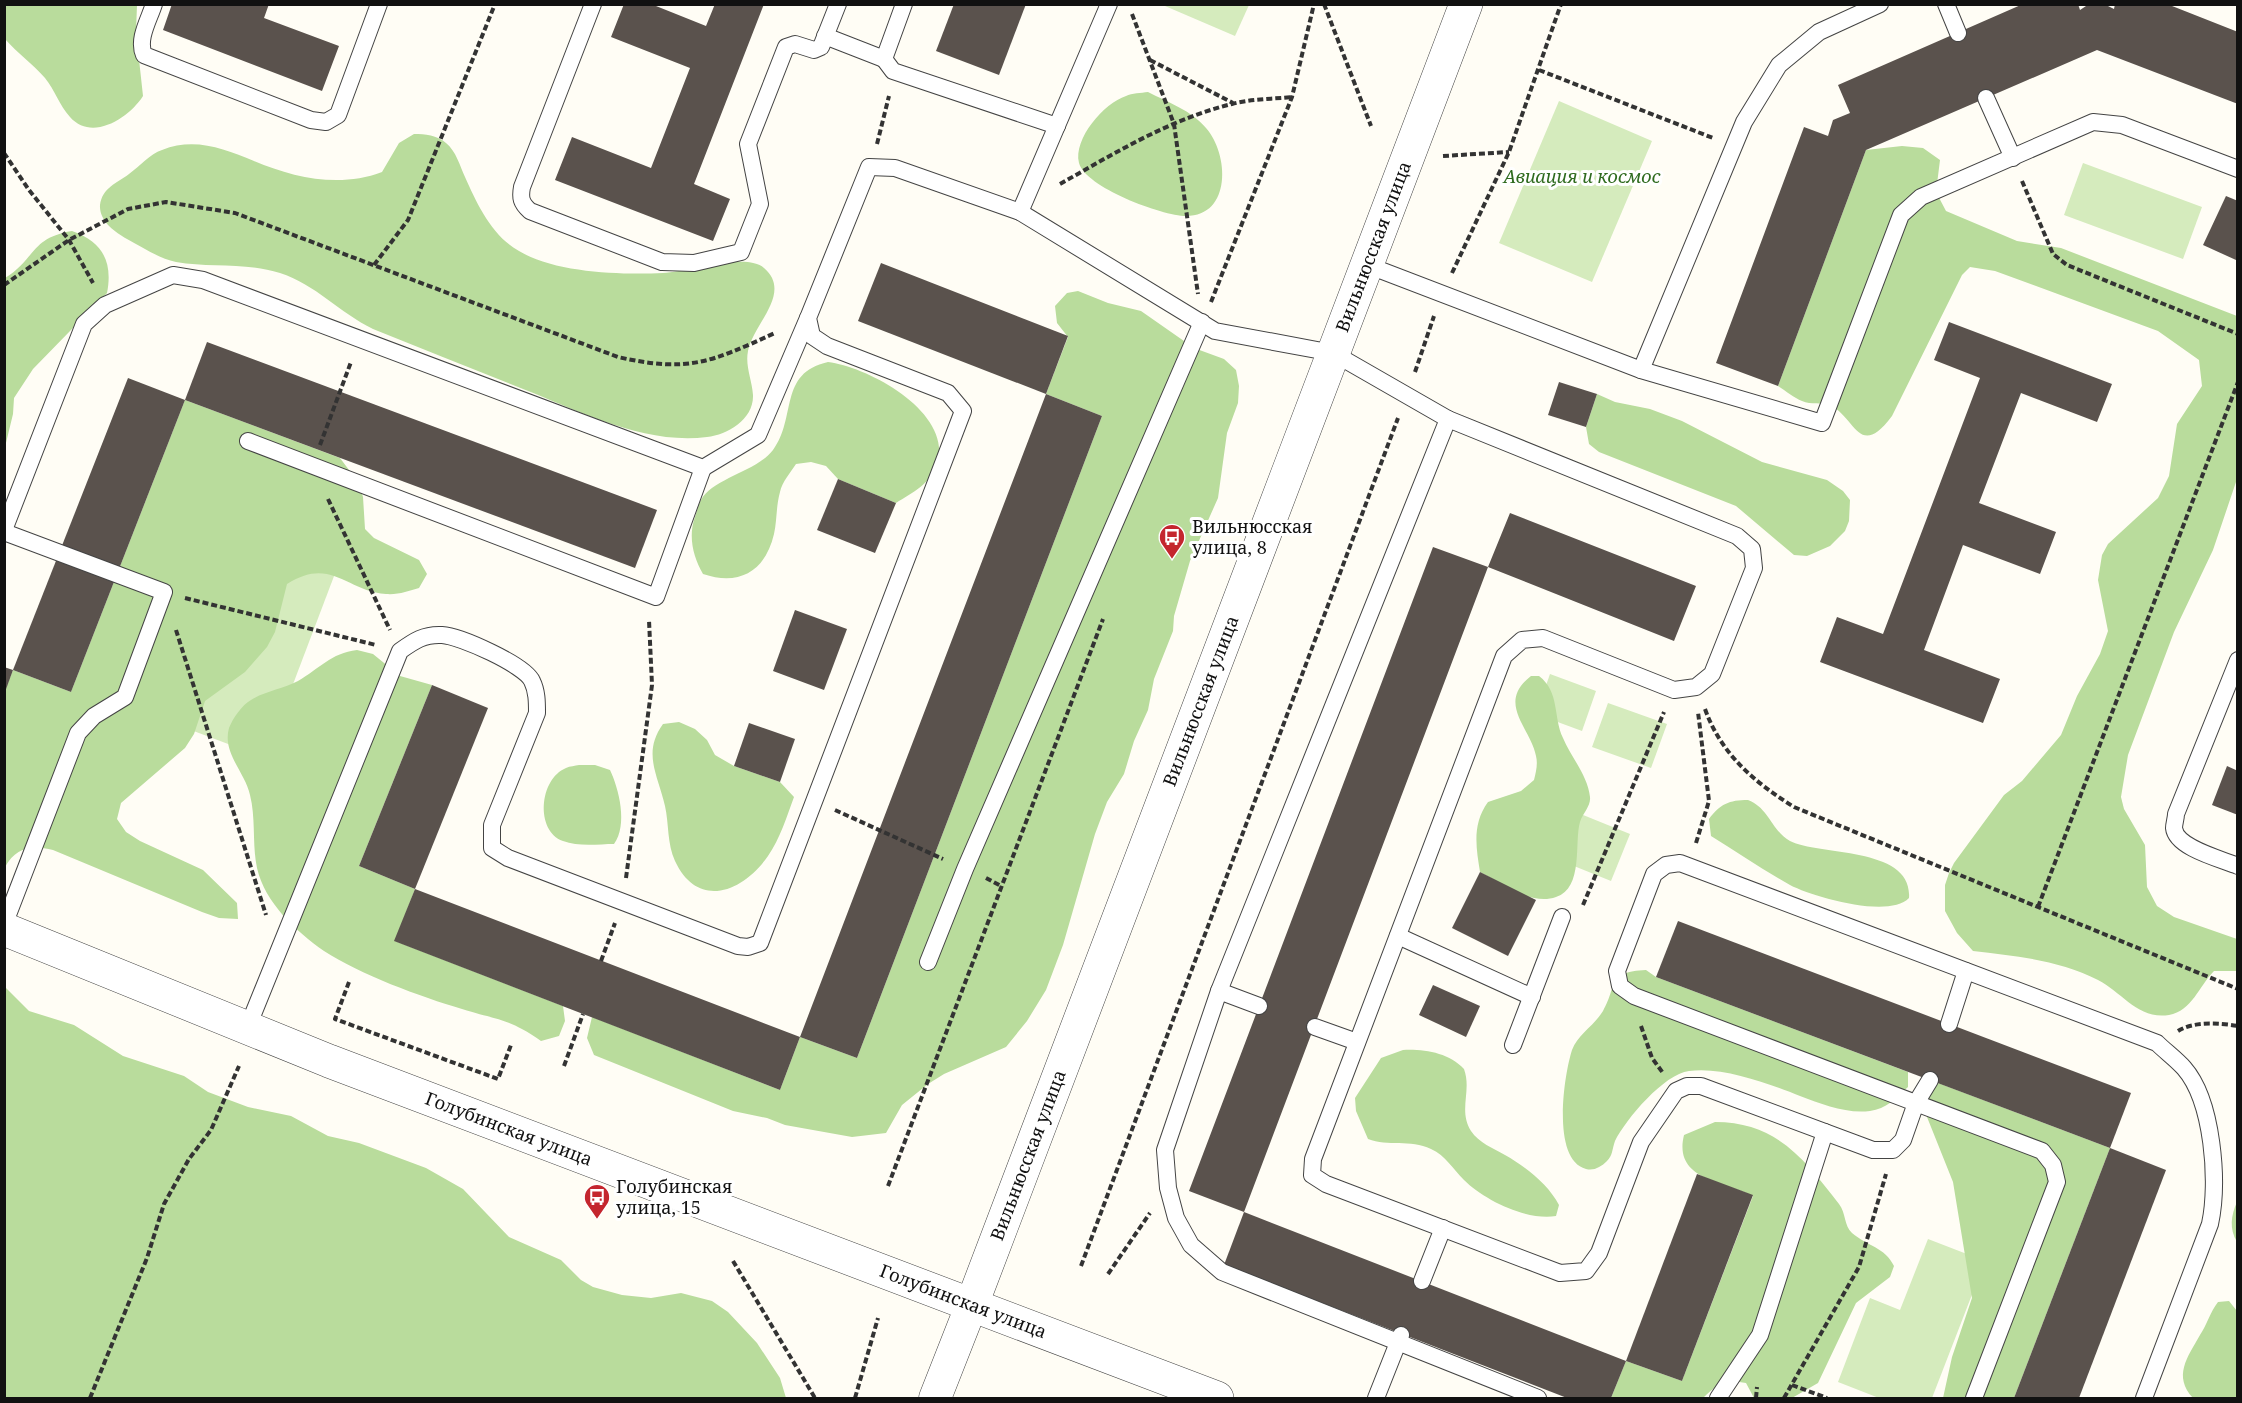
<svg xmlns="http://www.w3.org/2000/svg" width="2242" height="1403" viewBox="0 0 2242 1403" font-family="'Noto Serif',serif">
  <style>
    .green { fill: #d5ebbd }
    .forest { fill: #b9dc9c }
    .building { fill: #5a524d }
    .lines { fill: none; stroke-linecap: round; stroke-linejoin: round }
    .service-casing { stroke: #444; stroke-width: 18 }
    .minor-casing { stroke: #444; stroke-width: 33 }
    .tertiary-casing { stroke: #444; stroke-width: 34 }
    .path { stroke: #333; stroke-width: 4; stroke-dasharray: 6 3; stroke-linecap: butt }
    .service { stroke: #fff; stroke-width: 16 }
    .minor { stroke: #fff; stroke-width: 32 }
    .tertiary { stroke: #fff; stroke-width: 33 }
    .labels { text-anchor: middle; stroke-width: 6; stroke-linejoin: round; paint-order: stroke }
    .park-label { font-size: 18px; font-style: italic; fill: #2f6b1f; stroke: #fff }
    .street-label { font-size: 18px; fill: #111; stroke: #fff }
    .poi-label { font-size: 18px; fill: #111; stroke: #fff; text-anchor: start }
  </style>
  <rect width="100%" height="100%" fill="#fffdf5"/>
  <g class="green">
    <path d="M1166,4H1249V5L1235,36L1165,6Z"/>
    <path d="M1559,101L1652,141L1592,282L1499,243Z"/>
    <path d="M2083,163L2202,207L2183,259L2064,215Z"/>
    <path d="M249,528L339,563L265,758L175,724Z"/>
    <path d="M1550,674L1596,691L1582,731L1536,714Z"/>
    <path d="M1608,703L1667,724L1651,768L1592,747Z"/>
    <path d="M1556,804L1630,834L1611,881L1537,851Z"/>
    <path d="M1928,1239L1985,1261L1932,1398H1879L1838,1382L1870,1298L1900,1310Z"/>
  </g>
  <g class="forest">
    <path d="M4,5H137L136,32L143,96C129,118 92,142 70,117C59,105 55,90 45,78C33,64 17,53 5,39Z"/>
    <path d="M1148,92C1169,103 1191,110 1206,128C1229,154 1232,216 1186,216C1162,216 1085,187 1079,163C1073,139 1104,103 1126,96C1132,93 1141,93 1148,92Z"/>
    <path d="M414,134C425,134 437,135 446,143C456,151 460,166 465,177C477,204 492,236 519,251C555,273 622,275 663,273C687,272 746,252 764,268C793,293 753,324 748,351C745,366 752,380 753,395C754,419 728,435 707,437C643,445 580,411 523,389C473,369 423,349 373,329C340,313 315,284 280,273C246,262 210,268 176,262C158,258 142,247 127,239C115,232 99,221 100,205C102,188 117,183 129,174C140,166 150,154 162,150C195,137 224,149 254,161C294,178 340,188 382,172L399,143Z"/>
    <path d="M1902,146L1923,148L1940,160L1936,192L1946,211L2017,241L2061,248L2237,316V479L2213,550L2174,632L2128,755L2121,797L2124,809L2145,845L2147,887L2157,906L2174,917L2237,939V971H2214C2199,986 2192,1011 2169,1015C2138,1020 2122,992 2098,980C2059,960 2016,956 1973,951L1957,933L1945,911V885L1949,873L1954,863L2004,795L2022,781L2061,735L2077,696L2100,654L2108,631L2098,580L2102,555L2108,544L2158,498L2169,476L2177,424L2202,386L2199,360L2158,331L1995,271L1970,267L1962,275L1892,416C1859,460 1856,418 1830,405C1822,402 1811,405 1802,401C1794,398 1786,391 1778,386L1866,150Z"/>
    <path d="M72,231C103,242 113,262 107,293L33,369L14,398L13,414L5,447V278C36,259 30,238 72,231Z"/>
    <path d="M1078,291L1108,303L1141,311L1194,348L1224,359L1236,370L1239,386L1238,403L1227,433L1218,498L1190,561L1174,616L1173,631L1154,679L1148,710L1134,741L1124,774L1107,802L1095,834L1063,945L1046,990L1027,1021L1006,1047L944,1074L928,1084L902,1105L886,1133L852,1137L785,1125L767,1118L733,1111L594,1055L587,1038L592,1017L780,1090L800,1037L857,1058L1102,416L1046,394L1068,337L1057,323L1055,306L1067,293Z"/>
    <path d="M828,362C868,367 951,411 938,462C932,483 912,493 896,503L838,479L826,466L811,462L796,464C791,472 782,482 780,492C776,506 777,521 774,534C765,572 739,586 703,574C693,557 688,536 695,517C697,511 698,505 701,500C713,478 756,472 773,450C797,418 778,373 828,362Z"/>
    <path d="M1597,394L1615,402L1650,409L1682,421L1762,462L1827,480L1843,491L1850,500L1849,521L1845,531L1830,546L1807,556L1794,555L1736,506L1599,452L1589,444L1586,427Z"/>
    <path d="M185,400L340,458L358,482L363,497L365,529L374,538L419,560L427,574L419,588C409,591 398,595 386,594C346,591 331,556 287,584L275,632L267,647L245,672L205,701L194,734L185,748L121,803L117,819L126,832L140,841L203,870L237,903L238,919L219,918L202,912L53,850C32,845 16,847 5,867L4,693L13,670L71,692Z"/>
    <path d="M357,650L373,654L400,676L432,685L359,866L415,889L395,941L563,1006L565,1021L559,1036L541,1041C508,1018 497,1020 462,1009C421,997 359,974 324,951C296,931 265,903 257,868C252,844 256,819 250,795C245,772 222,753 229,728C233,718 242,705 251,700C265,691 283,689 298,681C319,669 331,653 357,650Z"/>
    <path d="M1531,676H1539C1560,692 1553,717 1563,738C1571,757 1588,776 1590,797C1591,806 1583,813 1580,822C1574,842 1584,888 1556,897C1531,906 1502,883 1480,872C1476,847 1472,824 1488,802L1521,791L1534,780C1536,772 1538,764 1536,756C1530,727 1496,703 1531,676Z"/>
    <path d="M679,722L695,729L707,740L715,755L734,766L780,782L794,797C787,816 780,839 768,856C743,892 698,910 675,861C667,844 669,824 665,806C658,775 642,753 663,724Z"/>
    <path d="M579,765H595L610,770C619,789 628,825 614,844C599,844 578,847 563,841C535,831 539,779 566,768C570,766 575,766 579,765Z"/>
    <path d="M1748,800C1769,808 1771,830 1790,841C1819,856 1913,846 1909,898C1889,919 1813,897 1790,885C1763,870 1737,852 1711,836L1709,819C1720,804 1729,800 1748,800Z"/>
    <path d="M1646,970L1656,977L1908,1072V1087C1896,1098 1886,1109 1870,1111C1846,1114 1822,1104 1800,1096C1770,1084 1722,1066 1689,1071C1664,1074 1626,1119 1615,1141C1612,1149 1613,1155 1607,1161C1601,1167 1594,1171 1586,1169C1551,1160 1564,1075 1572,1050C1578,1034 1594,1026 1603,1011C1618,985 1606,972 1646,970Z"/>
    <path d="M5,987L29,1011L74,1025L123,1056L184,1076L208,1092L248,1107L291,1116L328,1136L359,1143L426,1168L463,1189L509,1237L561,1260L581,1280L593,1287L622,1295L651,1298L681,1293L712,1301L728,1312L757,1343L780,1378L786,1398H5Z"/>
    <path d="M1403,1050C1425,1049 1449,1053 1464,1069C1472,1091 1458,1110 1471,1131C1479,1143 1493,1148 1505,1155C1526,1167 1548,1184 1559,1205L1556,1216C1527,1221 1484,1200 1464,1180C1452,1168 1446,1156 1431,1149C1410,1139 1388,1147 1368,1139L1356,1111L1355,1098L1381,1058Z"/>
    <path d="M1930,1080L2110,1148L2014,1398H1943L1952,1357L1972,1298L1953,1182L1925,1112Z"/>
    <path d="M1715,1122C1777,1122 1805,1160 1839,1204C1846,1213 1844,1226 1852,1233C1867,1246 1885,1247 1894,1266L1890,1277L1856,1303L1818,1383L1792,1398H1754L1746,1383C1725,1379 1717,1384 1703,1398H1611L1626,1361L1682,1381L1753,1196C1723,1181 1673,1180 1684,1135Z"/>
    <path d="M2237,1202V1242C2229,1229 2231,1215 2237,1202Z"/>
    <path d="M2229,1301L2237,1311V1398H2193C2173,1376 2187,1358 2200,1335C2207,1325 2210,1312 2218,1302Z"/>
  </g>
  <g class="building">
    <path d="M172,4H269L264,18L339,46L322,91L163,30Z"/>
    <path d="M624,4H651L706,26L715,4H764L694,184L730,199L713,241L555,180L572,137L651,168L690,68L611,37Z"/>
    <path d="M954,4H1026L999,75L936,51Z"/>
    <path d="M2023,4H2078L2080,10L2089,4H2104L2114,9L2115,4H2167L2238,32V104L2097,50L1866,150L1778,386L1716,363L1804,127L1828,136L1833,120L1850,113L1838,85Z"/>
    <path d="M2226,196L2238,201L2236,260L2203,245Z"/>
    <path d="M881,263L1068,336L1046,394L858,321Z"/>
    <path d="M1949,322L2112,384L2097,422L2021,393L1979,503L2056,532L2040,574L1963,545L1924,650L2000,679L1983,723L1820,662L1837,617L1883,634L1980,378L1934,360Z"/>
    <path d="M207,342L657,510L635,568L185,400Z"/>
    <path d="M128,378L185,400L71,692L13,670Z"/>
    <path d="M1559,382L1597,394L1586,427L1548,415Z"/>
    <path d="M1046,394L1102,416L857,1058L800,1037L780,1090L394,941L415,889L800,1037Z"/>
    <path d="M838,479L896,503L875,553L817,530Z"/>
    <path d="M1510,513L1696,586L1674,641L1488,567L1244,1212L1189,1191L1433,547L1488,567Z"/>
    <path d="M795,610L847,629L824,690L773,671Z"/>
    <path d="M4,667L13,670L5,692H4Z"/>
    <path d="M432,685L488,708L415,889L359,866Z"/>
    <path d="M749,723L795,739L780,782L734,766Z"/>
    <path d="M2227,766L2238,771V815L2212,805Z"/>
    <path d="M1480,872L1536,900L1508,956L1452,928Z"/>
    <path d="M1678,921L2131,1093L2110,1148L1656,977Z"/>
    <path d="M1433,985L1480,1006L1466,1037L1419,1015Z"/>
    <path d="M2110,1148L2166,1170L2079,1398H2014Z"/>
    <path d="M1697,1174L1753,1195L1682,1381L1626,1361Z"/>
    <path d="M1244,1212L1626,1361L1611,1398H1567L1224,1265Z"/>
  </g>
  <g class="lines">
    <g class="service-casing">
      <g id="service">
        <path d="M154,4C149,20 137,39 144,55L311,120L326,122L338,115L379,4"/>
        <path d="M593,4L522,187C520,198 521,203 530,211L662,262L694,263L741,252L760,204L748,144L786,47L795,44L814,50L821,47L838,4"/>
        <path d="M904,4L884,59L893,71L1057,126"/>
        <path d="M1946,4L1958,33"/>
        <path d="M825,36L884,59"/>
        <path d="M1986,98L2013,158"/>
        <path d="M1020,212L1109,4"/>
        <path d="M1367,265L1641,370L1822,423L1901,215L1921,197L2093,122L2122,125L2238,169"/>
        <path d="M1641,370L1744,122L1779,65L1819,32L1880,4"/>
        <path d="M1448,419L1737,536L1752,549L1754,568L1712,674L1696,687L1674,690L1543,638L1522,640L1504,656L1313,1159L1312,1175L1326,1184L1560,1273L1586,1271L1599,1253L1641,1142L1676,1091L1687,1086H1701L1873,1150H1893L1903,1140L1916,1103L1930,1080"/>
        <path d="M248,441L656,597L703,468"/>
        <path d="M4,530L84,324L105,305L173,275L203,280L703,468L758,435L808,318"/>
        <path d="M4,532L164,592L125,697L94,716L78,733L4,925"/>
        <path d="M2238,660L2176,814C2176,818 2174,824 2174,828C2176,848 2221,859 2238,866"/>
        <path d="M1398,936L1532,997"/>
        <path d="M928,962L965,869L1202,322"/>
        <path d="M1219,991L1259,1006"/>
        <path d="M1949,1024L1966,971"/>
        <path d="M1315,1027L1357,1042"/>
        <path d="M247,1029L400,651C414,641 424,634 442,635C460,636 525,665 532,681C537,691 537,702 537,713L492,825V848L508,858L738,946L748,947L760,943L963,411L948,393L827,346L812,336L808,318L869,167L895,168L1020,212L1215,331L1333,353L1448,419L1219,991L1165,1150L1168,1188L1176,1218L1191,1245L1222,1272L1538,1398"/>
        <path d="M1513,1045L1562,917"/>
        <path d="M1422,1281L1443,1228"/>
        <path d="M1376,1398L1401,1335"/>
        <path d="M1718,1398L1760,1335L1825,1132"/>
        <path d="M1974,1398L2057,1182L2053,1165L2042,1151L1634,996L1620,986L1617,971L1654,874L1666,865L1680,863L2157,1043C2165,1051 2176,1059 2184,1068C2213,1101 2219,1182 2210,1224L2144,1398"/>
      </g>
    </g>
    <g class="minor-casing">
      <path id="minor" d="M935,1398L972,1304"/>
    </g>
    <g class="tertiary-casing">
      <g id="tertiary">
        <path id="s1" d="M4,929L329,1061L1217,1398"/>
        <path id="s2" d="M972,1304L1466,4"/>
      </g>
    </g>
    <g class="path">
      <path d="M1324,4L1371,126"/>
      <path d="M1132,14L1174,124L1198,294"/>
      <path d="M1150,60L1233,103"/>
      <path d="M1539,70L1713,138"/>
      <path d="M877,144L889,96"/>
      <path d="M4,153L29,190L69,240L93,283"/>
      <path d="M1443,156L1509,152"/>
      <path d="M2022,181L2053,254L2067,265L2238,334"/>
      <path d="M1060,184C1115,153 1170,119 1232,104C1251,99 1272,99 1292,97"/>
      <path d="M374,265L408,220L495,4"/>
      <path d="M1452,273L1509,152L1561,4"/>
      <path d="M4,285L69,240L128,209L166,202L235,213L618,357C689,373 711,362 775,333"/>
      <path d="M1211,302L1292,97L1314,4"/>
      <path d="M1415,372L1434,316"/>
      <path d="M320,445L351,362"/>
      <path d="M328,499L390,630"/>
      <path d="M185,598L376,645"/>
      <path d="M176,630L266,915"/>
      <path d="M1705,709C1721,754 1754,782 1794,807L2238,989"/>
      <path d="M835,810L943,859"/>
      <path d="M1696,843L1709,801L1698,712"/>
      <path d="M626,878L652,685L649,620"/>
      <path d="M986,878L1001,886"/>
      <path d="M1583,905L1664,712"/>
      <path d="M2038,907L2238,382"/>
      <path d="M601,961L615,923"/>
      <path d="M349,982L335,1019L498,1079L511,1045"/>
      <path d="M1641,1026L1652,1058L1663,1073"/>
      <path d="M2178,1031C2194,1021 2220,1023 2238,1026"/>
      <path d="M564,1066L583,1014"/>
      <path d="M888,1186L1103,619"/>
      <path d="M733,1261L815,1398"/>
      <path d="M1081,1266L1398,418"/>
      <path d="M1108,1274L1150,1213"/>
      <path d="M1792,1385L1827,1398"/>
      <path d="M90,1398L147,1258L164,1204L189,1159L211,1130L239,1066"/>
      <path d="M855,1398L878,1318"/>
      <path d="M1756,1398L1757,1387"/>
      <path d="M1784,1398L1859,1267L1886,1174"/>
    </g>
    <use href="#service" class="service"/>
    <use href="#minor" class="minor"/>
    <use href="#tertiary" class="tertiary"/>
  </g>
  <defs>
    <g id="bus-pin" transform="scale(1.35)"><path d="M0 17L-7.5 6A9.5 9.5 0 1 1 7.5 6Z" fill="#c4262e" stroke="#fff"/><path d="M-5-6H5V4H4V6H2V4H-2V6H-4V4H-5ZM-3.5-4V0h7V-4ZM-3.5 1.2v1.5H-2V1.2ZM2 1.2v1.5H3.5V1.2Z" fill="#fff"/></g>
  </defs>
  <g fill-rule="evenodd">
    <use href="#bus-pin" x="1172" y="537"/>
    <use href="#bus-pin" x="597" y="1197"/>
  </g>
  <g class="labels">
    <g class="park-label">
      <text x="1582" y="183">Авиация и космос</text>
    </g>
    <g class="street-label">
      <text dy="6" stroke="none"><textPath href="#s2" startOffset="1131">Вильнюсская улица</textPath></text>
      <text dy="6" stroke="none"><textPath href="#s2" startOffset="645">Вильнюсская улица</textPath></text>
      <text dy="6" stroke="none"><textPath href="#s1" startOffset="543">Голубинская улица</textPath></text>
      <text dy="6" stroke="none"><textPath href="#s2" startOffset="159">Вильнюсская улица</textPath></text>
      <text dy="6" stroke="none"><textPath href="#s1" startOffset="1029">Голубинская улица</textPath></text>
    </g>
    <g class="poi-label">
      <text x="1192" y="533">Вильнюсская<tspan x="1192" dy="21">улица, 8</tspan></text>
      <text x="616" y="1193">Голубинская<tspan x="616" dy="21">улица, 15</tspan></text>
    </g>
  </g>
  <rect width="2242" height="1403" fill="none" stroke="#111111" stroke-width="12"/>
</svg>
